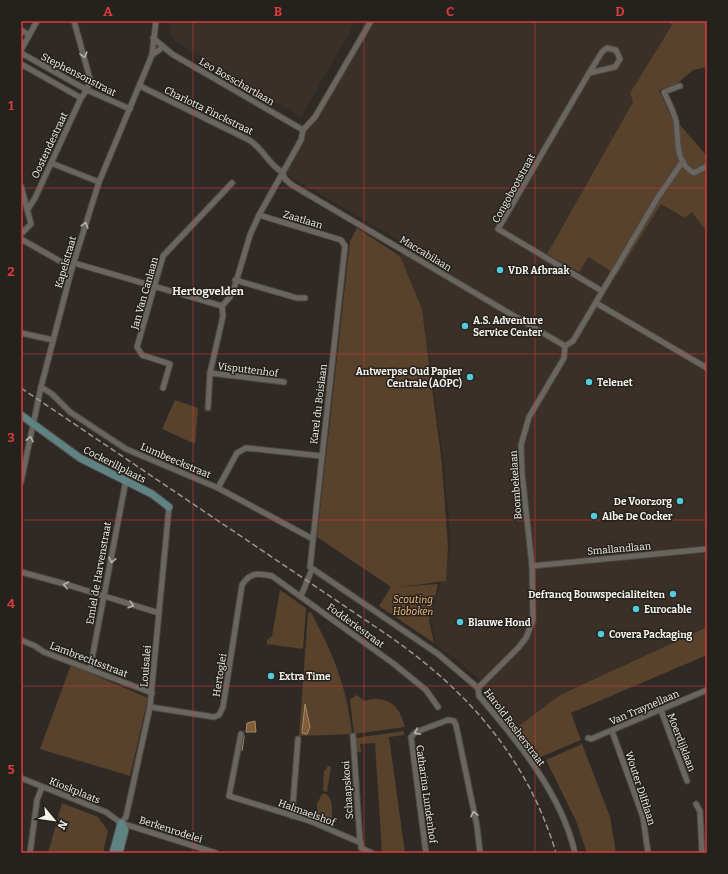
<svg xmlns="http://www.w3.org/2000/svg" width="728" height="874" viewBox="0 0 728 874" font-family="Bitter,serif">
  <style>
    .built { fill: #3a3027 }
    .green { fill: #58422b }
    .water { fill: #805d36; stroke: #a38a6d }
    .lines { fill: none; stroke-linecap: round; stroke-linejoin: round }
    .stream { stroke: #a38a6d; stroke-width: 1.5 }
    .street-casing { stroke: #4c4945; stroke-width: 7 }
    .secondary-casing { stroke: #4c4945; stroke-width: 9 }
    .street { stroke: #6a655f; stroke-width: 5 }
    .secondary { stroke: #5f8283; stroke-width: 7 }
    .rail { stroke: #9a9692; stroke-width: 1.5; stroke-dasharray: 6 3; stroke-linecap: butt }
    .oneway { stroke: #b6b3ae }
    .grid { fill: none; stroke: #d93c3c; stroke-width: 1; stroke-opacity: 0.55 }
    .poi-dot { fill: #53cbdb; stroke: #25211c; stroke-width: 1.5 }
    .labels { text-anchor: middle; stroke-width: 3; stroke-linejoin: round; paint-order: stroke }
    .street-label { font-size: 10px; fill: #f5f2ee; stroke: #25211c }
    .poi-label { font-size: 10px; font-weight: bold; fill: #f5f2ee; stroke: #25211c; text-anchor: start }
    .park-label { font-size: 10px; font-style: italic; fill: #fac184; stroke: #25211c }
    .neighbourhood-label { font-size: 11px; font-weight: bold; fill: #f5f2ee; stroke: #25211c }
    .neatline { fill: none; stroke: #d93c3c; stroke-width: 1.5 }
    .grid-label { font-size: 13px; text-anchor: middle; font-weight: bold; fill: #d93c3c }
  </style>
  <rect width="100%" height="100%" fill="#2f2a26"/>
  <g class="built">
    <path d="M169,21H356L301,117L175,41L170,32Z"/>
    <path d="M371,21H668L672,25L630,93L633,102L547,254L578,272L587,257L617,275L661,204L685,218L692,212L707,232V627L560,695L515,729L487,694L486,687L461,663L437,646L430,619L451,547L444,464L422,309L400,256L413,249L282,172Z"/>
  </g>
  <g class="green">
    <path d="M668,21H707V67L693,70L677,84L659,90L673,121L680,125L707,156V232L692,212L685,218L661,204L617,275L588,257L579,272L547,254L633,102L630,93L672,25Z"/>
    <path d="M357,228L400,256L422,309L442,464L448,547L446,581L399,587L438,584L429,620L434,643L379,606L391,587L317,537L350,241Z"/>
    <path d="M175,400L198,408L195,444L162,429Z"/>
    <path d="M280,590L306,608L303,649L267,644V640L272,636Z"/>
    <path d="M310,612C314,615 316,623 319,628C337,662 348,696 352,734L299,736L308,613Z"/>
    <path d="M707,627V655L571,713L581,740L536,759L515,729L560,695Z"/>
    <path d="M71,665L148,698L130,776L40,749Z"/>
    <path d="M357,695L364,701C368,700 375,698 379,699C397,702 400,712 405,727L354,734L350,699Z"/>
    <path d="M404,731V735L389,737L405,853H382L375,743L360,744L361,752H356L355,738Z"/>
    <path d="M582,744L610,817L616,853H587L576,821L546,760Z"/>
    <path d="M328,766L331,767L327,792L323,791L324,771Z"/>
    <path d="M322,794H326C334,800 332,812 332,821L317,815V804Z"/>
    <path d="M62,803L98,817L108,831L103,853H48Z"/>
  </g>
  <g class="water">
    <path d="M305,704L310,727L307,734L302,733Z"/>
    <path d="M255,721L256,732H246L247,723Z"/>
  </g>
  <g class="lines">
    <path class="stream" d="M242,750L244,736"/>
    <g class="street-casing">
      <g id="street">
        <path d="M21,30L29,35"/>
        <path d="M153,38L172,54L303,130"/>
        <path d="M21,50L37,21"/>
        <path d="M21,53L87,90L130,109"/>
        <path d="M152,55L163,47"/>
        <path d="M21,64L81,98"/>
        <path d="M589,73L602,52L607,48L616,50L620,59L615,67L589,73L498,229L602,291"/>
        <path d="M140,86L249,140C263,148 268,164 282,172"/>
        <path d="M680,86L664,92C668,101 674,112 676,121C679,140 674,162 694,173L707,166"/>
        <path d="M51,163L99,182"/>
        <path d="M282,172L285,179L292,185L565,346"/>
        <path d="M21,186L31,224L21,234"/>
        <path d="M28,209L35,198L81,98L87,90L90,79L74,21"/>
        <path d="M259,215L341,240L345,246L310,567L438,654L478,688L479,696C517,740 562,795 575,853"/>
        <path d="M21,239L72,268"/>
        <path d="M74,263L222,306"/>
        <path d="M235,280L297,298H305"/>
        <path d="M596,303L707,368"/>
        <path d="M21,333L53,340"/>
        <path d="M565,346L573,341L658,197L683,161"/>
        <path d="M210,373L284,382"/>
        <path d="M41,387L52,394L70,412L126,449L218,488L311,538"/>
        <path d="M163,388L170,364L142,355L137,347L163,256L232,183"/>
        <path d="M208,408L210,373L223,316L222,306L230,297L234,289L250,235L259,215L301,140L303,130L315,117L371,21"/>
        <path d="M21,482L41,387L72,268L99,182L152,55L156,21"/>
        <path d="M218,488L237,453L246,448L321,456"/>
        <path d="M532,566L707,549"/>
        <path d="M21,572L65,584L159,613"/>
        <path d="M301,596L312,569"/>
        <path d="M21,640L35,646L44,652L152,693"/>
        <path d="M90,669L126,480"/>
        <path d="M478,688L518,648L526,638L533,620L532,566L522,473L521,445L529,417L564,358L565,346"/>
        <path d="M150,707L214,717L219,715L223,707L242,585C250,572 259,573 272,576L394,664L426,690L438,707"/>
        <path d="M661,710L687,781"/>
        <path d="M612,731L643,817L648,853"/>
        <path d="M241,734L229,796L310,821L361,843V848L372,853"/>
        <path d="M353,736L360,842"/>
        <path d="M588,738L591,739L707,690"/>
        <path d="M21,778L106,812L121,823L216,853"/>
        <path d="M696,804L700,811L702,853"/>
        <path d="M292,816L298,739"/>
        <path d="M121,823L126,817L150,707L169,507"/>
        <path d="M30,853L37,800L42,787"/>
        <path d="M426,853L411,737L416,732L448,720L454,721L456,725L477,826L480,853"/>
      </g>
    </g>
    <g class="secondary-casing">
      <g id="secondary">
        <path d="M21,415L80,458L152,494L169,507"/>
        <path d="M113,853L121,823L125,830L119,853"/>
      </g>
    </g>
    <use href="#street" class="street"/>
    <use href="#secondary" class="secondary"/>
    <path class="rail" d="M21,388L389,636C468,691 528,759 556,853"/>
  </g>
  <defs><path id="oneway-chevron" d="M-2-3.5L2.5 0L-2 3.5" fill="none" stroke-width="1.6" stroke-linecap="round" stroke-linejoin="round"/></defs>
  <g class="oneway">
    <use href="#oneway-chevron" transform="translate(84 55) rotate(74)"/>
    <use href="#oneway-chevron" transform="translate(85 225) rotate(-73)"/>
    <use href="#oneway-chevron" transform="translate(30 439) rotate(-78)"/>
    <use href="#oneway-chevron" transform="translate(112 560) rotate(102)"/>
    <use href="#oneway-chevron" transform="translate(66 585) rotate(-167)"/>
    <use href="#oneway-chevron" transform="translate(131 605) rotate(16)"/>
    <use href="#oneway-chevron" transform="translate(417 732) rotate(154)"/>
    <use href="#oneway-chevron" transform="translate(474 814) rotate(-102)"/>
  </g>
  <path class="grid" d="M193,21V853M364,21V853M535,21V853M21,188H707M21,354H707M21,520H707M21,686H707"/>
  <g class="poi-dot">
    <circle cx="500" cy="270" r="4"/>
    <circle cx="465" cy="326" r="4"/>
    <circle cx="470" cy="377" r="4"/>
    <circle cx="589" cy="382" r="4"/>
    <circle cx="680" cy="501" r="4"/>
    <circle cx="594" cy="516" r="4"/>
    <circle cx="673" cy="594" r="4"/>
    <circle cx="636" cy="609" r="4"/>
    <circle cx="460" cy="622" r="4"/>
    <circle cx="601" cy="634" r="4"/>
    <circle cx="271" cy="676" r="4"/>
  </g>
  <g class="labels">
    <g class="street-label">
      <text transform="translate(79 74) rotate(27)" y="4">Stephensonstraat</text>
      <text transform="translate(237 81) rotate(30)" y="4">Leo Bosschartlaan</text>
      <text transform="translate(209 110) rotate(26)" y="4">Charlotta Finckstraat</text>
      <text transform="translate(49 145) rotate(-65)" y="4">Oostendestraat</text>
      <text transform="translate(513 188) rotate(-61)" y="4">Congobootstraat</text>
      <text transform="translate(303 219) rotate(17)" y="4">Zaatlaan</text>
      <text transform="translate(426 253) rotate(31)" y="4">Maccabilaan</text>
      <text transform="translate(65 262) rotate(-74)" y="4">Kapelstraat</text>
      <text transform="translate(144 293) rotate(-74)" y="4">Jan Van Canlaan</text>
      <text transform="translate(248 369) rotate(7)" y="4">Visputtenhof</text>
      <text transform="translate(318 404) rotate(-83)" y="4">Karel du Boislaan</text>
      <text transform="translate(176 460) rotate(23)" y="4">Lumbeeckstraat</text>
      <text transform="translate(115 464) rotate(27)" y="4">Cockerillplaats</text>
      <text transform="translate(515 485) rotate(-94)" y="4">Boombekelaan</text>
      <text transform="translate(619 548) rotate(-5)" y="4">Smallandlaan</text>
      <text transform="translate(98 573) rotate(-80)" y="4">Emiel de Harvenstraat</text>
      <text transform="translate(356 625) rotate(36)" y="4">Fodderiestraat</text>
      <text transform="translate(89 659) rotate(21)" y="4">Lambrechtsstraat</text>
      <text transform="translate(145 666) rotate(-85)" y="4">Louisalei</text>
      <text transform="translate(219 675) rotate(-81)" y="4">Hertoglei</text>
      <text transform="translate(644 707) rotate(-23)" y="4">Van Traynellaan</text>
      <text transform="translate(515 727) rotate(53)" y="4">Harold Rosherstraat</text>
      <text transform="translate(682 742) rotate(69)" y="4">Moerdijklaan</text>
      <text transform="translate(641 788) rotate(72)" y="4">Wouter Dilftlaan</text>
      <text transform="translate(75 790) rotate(22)" y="4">Kioskplaats</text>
      <text transform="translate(347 790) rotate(-94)" y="4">Schaapskooi</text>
      <text transform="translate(427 794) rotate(82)" y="4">Catharina Lundenhof</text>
      <text transform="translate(307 812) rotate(20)" y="4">Halmaelshof</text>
      <text transform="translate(171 829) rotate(18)" y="4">Berkenrodelei</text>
    </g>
    <g class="poi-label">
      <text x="508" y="274">VDR Afbraak</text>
      <text x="473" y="324">A.S. Adventure<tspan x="473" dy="12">Service Center</tspan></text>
      <text x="462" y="375" text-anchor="end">Antwerpse Oud Papier<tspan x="462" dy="12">Centrale (AOPC)</tspan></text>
      <text x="597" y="386">Telenet</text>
      <text x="672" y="505" text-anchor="end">De Voorzorg</text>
      <text x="602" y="520">Albe De Cocker</text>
      <text x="665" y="598" text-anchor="end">Defrancq Bouwspecialiteiten</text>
      <text x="644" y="613">Eurocable</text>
      <text x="468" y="626">Blauwe Hond</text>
      <text x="609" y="638">Covera Packaging</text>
      <text x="279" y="680">Extra Time</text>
    </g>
    <g class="park-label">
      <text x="413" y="603">Scouting<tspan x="413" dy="12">Hoboken</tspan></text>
    </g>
    <g class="neighbourhood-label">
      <text x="208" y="295">Hertogvelden</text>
    </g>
  </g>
  <rect width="728" height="874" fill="none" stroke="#25211c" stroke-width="44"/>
  <g transform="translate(54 820) rotate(119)" stroke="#25211c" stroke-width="3" paint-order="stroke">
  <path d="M0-3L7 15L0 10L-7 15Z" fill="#f5f2ee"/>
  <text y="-6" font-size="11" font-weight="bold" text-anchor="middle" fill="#f5f2ee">N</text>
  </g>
  <rect x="22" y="22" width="684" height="830" class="neatline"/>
  <g class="grid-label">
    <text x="108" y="16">A</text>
    <text x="278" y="16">B</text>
    <text x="450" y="16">C</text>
    <text x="620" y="16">D</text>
    <text x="11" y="110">1</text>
    <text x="11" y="276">2</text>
    <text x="11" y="442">3</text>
    <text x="11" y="608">4</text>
    <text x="11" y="774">5</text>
  </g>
</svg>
